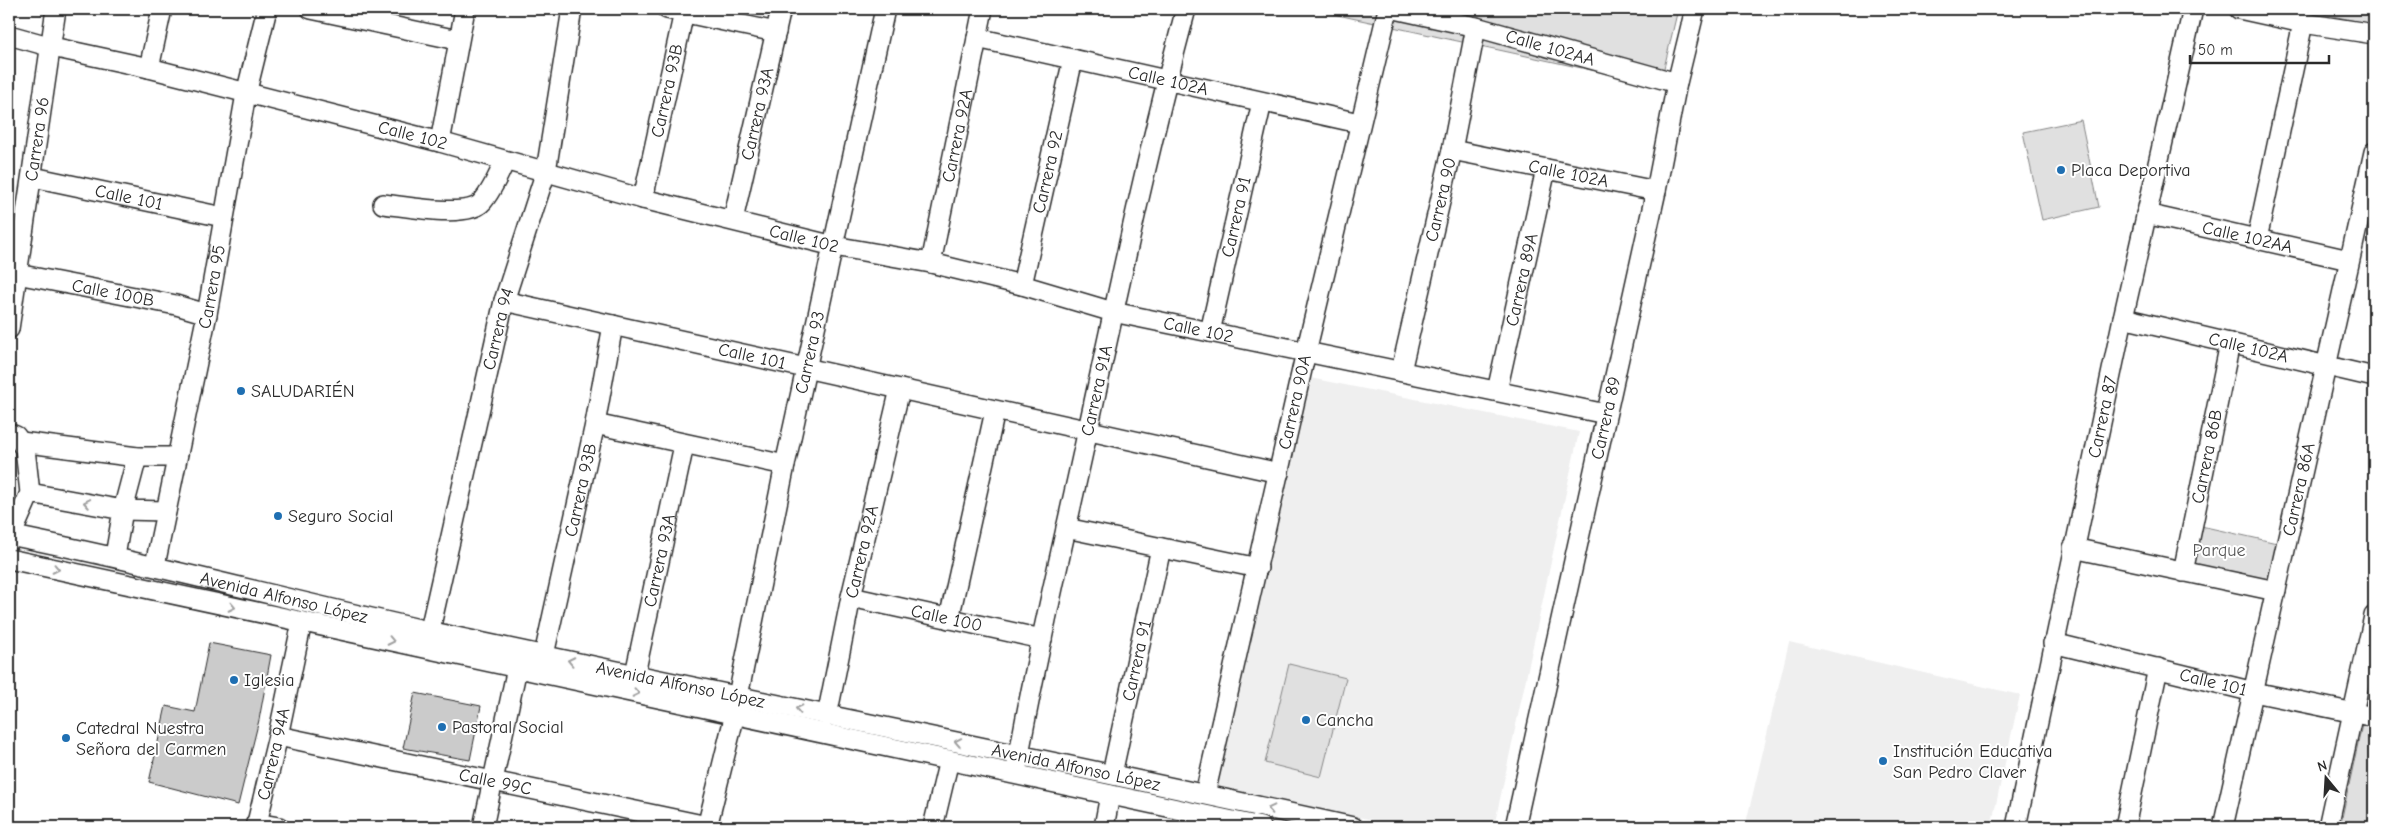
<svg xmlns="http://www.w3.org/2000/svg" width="2383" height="836" viewBox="0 0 2383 836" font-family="'Comic Neue',sans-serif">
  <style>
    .built { fill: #efefef }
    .green { fill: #e0e0e0; stroke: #868686 }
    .building { fill: #cbcbcb; stroke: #2b2b2b }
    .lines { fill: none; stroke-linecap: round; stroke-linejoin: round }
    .minor-casing { stroke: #2b2b2b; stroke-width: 22 }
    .minor { stroke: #fff; stroke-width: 19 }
    .oneway { stroke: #a0a0a0 }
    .poi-dot { fill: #1f6fb2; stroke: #fff; stroke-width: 2 }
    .labels { text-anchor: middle; stroke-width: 4; stroke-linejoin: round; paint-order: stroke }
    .street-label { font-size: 18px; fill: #2b2b2b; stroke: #fff }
    .poi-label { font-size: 18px; fill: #2b2b2b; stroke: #fff; text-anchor: start }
    .park-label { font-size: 18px; fill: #585858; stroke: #fff }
  </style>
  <rect width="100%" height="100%" fill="#fff"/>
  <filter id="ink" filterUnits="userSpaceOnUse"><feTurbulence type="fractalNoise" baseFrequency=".02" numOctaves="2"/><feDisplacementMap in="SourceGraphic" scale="10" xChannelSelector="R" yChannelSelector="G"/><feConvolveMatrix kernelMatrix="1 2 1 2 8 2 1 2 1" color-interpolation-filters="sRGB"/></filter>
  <g filter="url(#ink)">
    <g class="built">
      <path d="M1305,377L1579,432L1494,827H1407L1218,788Z"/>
      <path d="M1789,642L2020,695L1991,827H1745Z"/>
    </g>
    <g class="green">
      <path d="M1310,9H1678L1660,85Z"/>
      <path d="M2301,9H2374V25Z"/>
      <path d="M2081,120L2099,207L2042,220L2023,132Z"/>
      <path d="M2201,526L2277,543L2269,580L2193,565Z"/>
      <path d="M1289,664L1346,678L1321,777L1265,763Z"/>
      <path d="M2362,725L2374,729V827H2340Z"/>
    </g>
    <g class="building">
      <path d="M209,643L271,655L259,720L238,805L149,782L166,706L195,712Z"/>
      <path d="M415,693L481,706L470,760L403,748Z"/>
    </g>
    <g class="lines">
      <g class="minor-casing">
        <g id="minor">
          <path d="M311,9L458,40"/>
          <path d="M667,9L776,32"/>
          <path id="s1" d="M1395,9L1476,27L1677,83"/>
          <path d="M2239,9L2303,23L2374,34"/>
          <path id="s2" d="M9,35L52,47L149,68L440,142L643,199L834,246L931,263L1022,285L1113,312L1606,414"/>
          <path id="s3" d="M977,38L1359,123"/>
          <path d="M149,68L162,9"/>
          <path d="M440,142L465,9"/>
          <path id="s4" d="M1452,150L1656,191"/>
          <path id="s5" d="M33,177L223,217"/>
          <path id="s6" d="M643,199L684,12"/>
          <path d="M383,204C404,206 468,219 482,202C492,191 499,174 505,161"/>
          <path id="s7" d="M2146,214L2349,260"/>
          <path id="s8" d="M733,220L781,9"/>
          <path d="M2257,239L2303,23"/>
          <path id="s9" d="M931,263L983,9"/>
          <path id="s10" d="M17,274L176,305L207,314"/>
          <path id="s11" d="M1022,285L1073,59"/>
          <path id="s12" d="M504,301L1279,473"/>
          <path id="s13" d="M2123,318L2374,377"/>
          <path id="s14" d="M9,329L56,9"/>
          <path id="s15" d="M1210,332L1262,102"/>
          <path id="s16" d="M1401,371L1452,150L1476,27"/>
          <path id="s17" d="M1497,391L1546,169"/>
          <path d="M595,424L785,465"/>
          <path d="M9,433L16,436L25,449L30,493L9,541"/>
          <path d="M21,442L137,457H177"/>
          <path d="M137,457L123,510L166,511"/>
          <path d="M30,493L123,510L115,556"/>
          <path d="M1066,528L1258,568"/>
          <path id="s18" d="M9,535C151,563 291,601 433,632C739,698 1047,759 1353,827"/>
          <path d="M2073,548L2276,591"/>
          <path d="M9,559L1261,827"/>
          <path id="s19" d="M155,565L207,314L246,94L267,9"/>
          <path id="s20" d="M2183,572L2230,343"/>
          <path id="s21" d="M851,597L1042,639"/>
          <path d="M949,619L995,411"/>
          <path id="s22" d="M427,643L504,301L546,171L572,9"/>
          <path id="s23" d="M2053,643L2254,692L2374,717"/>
          <path id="s24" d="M544,655L595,424L613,325"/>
          <path id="s25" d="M635,674L684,445"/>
          <path id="s26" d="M738,696L785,465L885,9"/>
          <path id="s27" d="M827,716L851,597L900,389"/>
          <path id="s28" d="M278,736L712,827"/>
          <path id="s29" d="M1017,766C1036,655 1063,545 1087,434C1118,292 1148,149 1186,9"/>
          <path id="s30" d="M1112,774L1161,548"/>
          <path id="s31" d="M1205,794L1306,352L1388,9"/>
          <path d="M256,823L279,827"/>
          <path id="s32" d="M256,827L278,736L302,622"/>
          <path d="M483,827L517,668"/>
          <path d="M707,827L735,714"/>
          <path d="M933,827L949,760"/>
          <path d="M1104,827L1110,795"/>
          <path id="s33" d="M1515,827L1656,191L1677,83L1695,9"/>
          <path id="s34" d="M2016,827L2123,318L2193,9"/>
          <path d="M2125,827L2158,668"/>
          <path id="s35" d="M2223,827L2374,152"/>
          <path d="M2328,827L2374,616"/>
        </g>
      </g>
      <use href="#minor" class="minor"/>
    </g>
    <defs><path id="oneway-chevron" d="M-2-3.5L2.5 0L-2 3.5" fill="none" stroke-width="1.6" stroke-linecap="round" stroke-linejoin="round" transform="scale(1.25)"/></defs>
    <g class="oneway">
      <use href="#oneway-chevron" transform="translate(87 503) rotate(-170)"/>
      <use href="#oneway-chevron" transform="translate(56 569) rotate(12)"/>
      <use href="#oneway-chevron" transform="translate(232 607) rotate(12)"/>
      <use href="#oneway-chevron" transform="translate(391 641) rotate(12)"/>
      <use href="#oneway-chevron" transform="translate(571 661) rotate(-168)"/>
      <use href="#oneway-chevron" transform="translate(636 693) rotate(12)"/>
      <use href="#oneway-chevron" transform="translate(799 709) rotate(-167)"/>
      <use href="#oneway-chevron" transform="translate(958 742) rotate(-169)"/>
      <use href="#oneway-chevron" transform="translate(1271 809) rotate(-167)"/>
    </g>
  </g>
  <g class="poi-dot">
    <circle cx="2061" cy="170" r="5"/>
    <circle cx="241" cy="391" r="5"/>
    <circle cx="278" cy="516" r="5"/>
    <circle cx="234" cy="680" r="5"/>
    <circle cx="1306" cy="720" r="5"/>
    <circle cx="442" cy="727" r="5"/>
    <circle cx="66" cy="738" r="5"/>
    <circle cx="1883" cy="761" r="5"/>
  </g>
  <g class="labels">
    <g class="street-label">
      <text dy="6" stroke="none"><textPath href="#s1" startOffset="160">Calle 102AA</textPath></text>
      <text dy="6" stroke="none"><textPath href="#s3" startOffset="196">Calle 102A</textPath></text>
      <text dy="6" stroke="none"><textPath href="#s6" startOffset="111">Carrera 93B</textPath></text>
      <text dy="6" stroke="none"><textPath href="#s8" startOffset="109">Carrera 93A</textPath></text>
      <text dy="6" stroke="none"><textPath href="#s2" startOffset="416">Calle 102</textPath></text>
      <text dy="6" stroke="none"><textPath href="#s9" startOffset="130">Carrera 92A</textPath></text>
      <text dy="6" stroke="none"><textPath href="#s14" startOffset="192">Carrera 96</textPath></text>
      <text dy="6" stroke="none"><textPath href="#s11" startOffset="116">Carrera 92</textPath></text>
      <text dy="6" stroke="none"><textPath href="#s4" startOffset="119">Calle 102A</textPath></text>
      <text dy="6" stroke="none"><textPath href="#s5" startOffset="98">Calle 101</textPath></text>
      <text dy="6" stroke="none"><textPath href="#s16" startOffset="176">Carrera 90</textPath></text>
      <text dy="6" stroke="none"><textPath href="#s15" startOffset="118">Carrera 91</textPath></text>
      <text dy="6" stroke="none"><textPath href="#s7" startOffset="104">Calle 102AA</textPath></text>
      <text dy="6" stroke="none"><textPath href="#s2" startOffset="821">Calle 102</textPath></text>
      <text dy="6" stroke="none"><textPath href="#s17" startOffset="114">Carrera 89A</textPath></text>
      <text dy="6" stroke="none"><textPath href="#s19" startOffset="284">Carrera 95</textPath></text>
      <text dy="6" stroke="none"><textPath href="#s10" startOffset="98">Calle 100B</textPath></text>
      <text dy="6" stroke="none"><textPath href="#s22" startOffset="322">Carrera 94</textPath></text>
      <text dy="6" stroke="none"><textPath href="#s2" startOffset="1226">Calle 102</textPath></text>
      <text dy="6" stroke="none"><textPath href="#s13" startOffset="129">Calle 102A</textPath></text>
      <text dy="6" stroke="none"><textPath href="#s26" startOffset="351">Carrera 93</textPath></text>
      <text dy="6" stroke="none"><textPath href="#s12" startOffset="254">Calle 101</textPath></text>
      <text dy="6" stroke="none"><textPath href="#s29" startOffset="384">Carrera 91A</textPath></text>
      <text dy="6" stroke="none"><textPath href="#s31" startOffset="402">Carrera 90A</textPath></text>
      <text dy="6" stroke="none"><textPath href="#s34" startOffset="419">Carrera 87</textPath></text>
      <text dy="6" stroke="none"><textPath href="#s33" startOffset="419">Carrera 89</textPath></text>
      <text dy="6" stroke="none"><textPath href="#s20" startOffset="118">Carrera 86B</textPath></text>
      <text dy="6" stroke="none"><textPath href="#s35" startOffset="346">Carrera 86A</textPath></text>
      <text dy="6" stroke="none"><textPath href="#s24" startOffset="169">Carrera 93B</textPath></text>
      <text dy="6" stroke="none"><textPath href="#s27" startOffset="168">Carrera 92A</textPath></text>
      <text dy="6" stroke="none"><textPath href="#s25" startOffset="116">Carrera 93A</textPath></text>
      <text dy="6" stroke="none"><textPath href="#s18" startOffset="282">Avenida Alfonso López</textPath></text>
      <text dy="6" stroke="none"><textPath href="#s21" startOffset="98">Calle 100</textPath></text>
      <text dy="6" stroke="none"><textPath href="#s30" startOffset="116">Carrera 91</textPath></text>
      <text dy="6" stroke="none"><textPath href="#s23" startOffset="165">Calle 101</textPath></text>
      <text dy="6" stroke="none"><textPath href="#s18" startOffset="688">Avenida Alfonso López</textPath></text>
      <text dy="6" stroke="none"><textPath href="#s32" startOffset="75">Carrera 94A</textPath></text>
      <text dy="6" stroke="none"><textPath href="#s18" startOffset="1092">Avenida Alfonso López</textPath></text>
      <text dy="6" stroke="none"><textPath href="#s28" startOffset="222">Calle 99C</textPath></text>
    </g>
    <g class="poi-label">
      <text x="2071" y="176">Placa Deportiva</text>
      <text x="251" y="397">SALUDARIÉN</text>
      <text x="288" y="522">Seguro Social</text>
      <text x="244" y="686">Iglesia</text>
      <text x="1316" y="726">Cancha</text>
      <text x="452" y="733">Pastoral Social</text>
      <text x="76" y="734">Catedral Nuestra<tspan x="76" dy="21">Señora del Carmen</tspan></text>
      <text x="1893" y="757">Institución Educativa<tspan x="1893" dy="21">San Pedro Claver</tspan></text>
    </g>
    <g class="park-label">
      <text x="2219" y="556">Parque</text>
    </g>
  </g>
  <rect width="2383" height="836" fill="none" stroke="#fff" stroke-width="30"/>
  <rect x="15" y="15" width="2353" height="806" fill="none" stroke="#2b2b2b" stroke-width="2" filter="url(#ink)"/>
  <g transform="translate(2326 778) rotate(342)" stroke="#ffffff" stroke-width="4" paint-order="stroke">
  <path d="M0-4L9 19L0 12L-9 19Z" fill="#2b2b2b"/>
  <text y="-8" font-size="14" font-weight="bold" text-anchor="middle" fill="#2b2b2b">N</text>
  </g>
  <path d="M2190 55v8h139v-8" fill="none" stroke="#2b2b2b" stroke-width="2.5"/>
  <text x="2198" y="55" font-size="15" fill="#2b2b2b" stroke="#ffffff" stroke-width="4" paint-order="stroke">50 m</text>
</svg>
